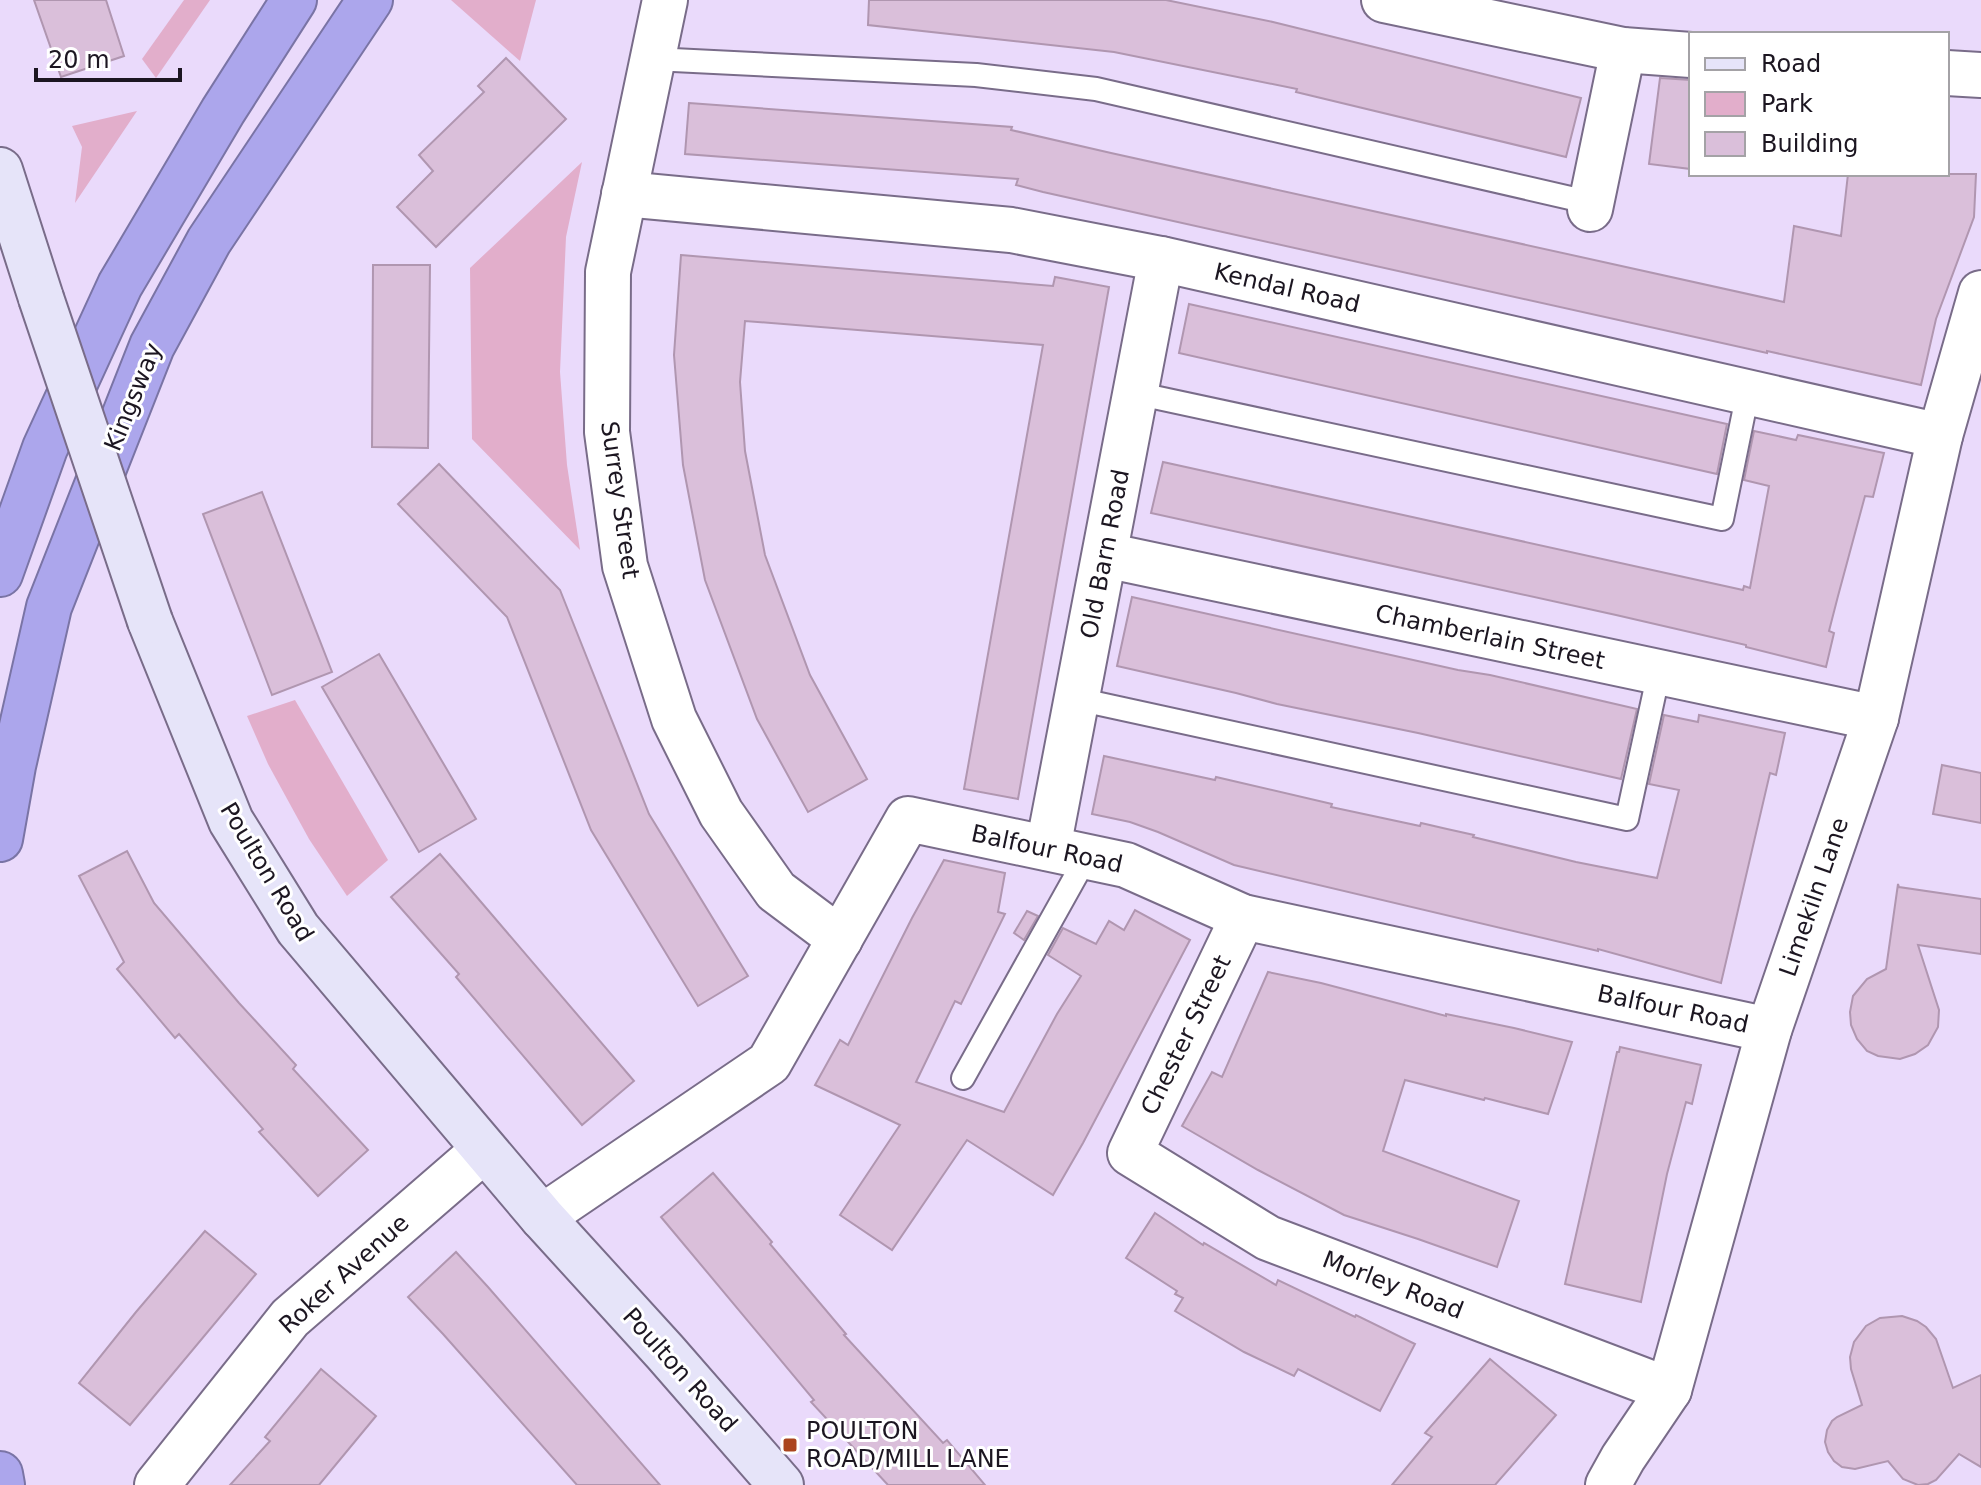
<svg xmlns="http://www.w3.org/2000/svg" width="1981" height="1485" viewBox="0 0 1981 1485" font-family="'DejaVu Sans',sans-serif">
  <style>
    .green { fill: #e2aecb }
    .building { fill: #dabfda; stroke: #b096b0; stroke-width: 2 }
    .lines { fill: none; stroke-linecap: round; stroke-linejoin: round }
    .lane-casing { stroke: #796c89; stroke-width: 26 }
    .street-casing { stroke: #796c89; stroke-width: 48 }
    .secondary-casing { stroke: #796c89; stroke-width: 48 }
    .highway-casing { stroke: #7a74a5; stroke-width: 48 }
    .lane { stroke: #fff; stroke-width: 22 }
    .street { stroke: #fff; stroke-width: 44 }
    .secondary { stroke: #e6e4f9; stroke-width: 44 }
    .highway { stroke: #aca6ec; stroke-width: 44 }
    .secondary-bridge-casing { stroke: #796c89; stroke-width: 48; stroke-linecap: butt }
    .secondary-bridge { stroke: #e6e4f9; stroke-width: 44 }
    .poi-dot { fill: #ab451e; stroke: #fff; stroke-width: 3 }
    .labels { text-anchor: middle; stroke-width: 6; stroke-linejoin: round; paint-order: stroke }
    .street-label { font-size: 24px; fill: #1c1621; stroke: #fff }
    .poi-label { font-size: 24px; fill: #1c1621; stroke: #fff; text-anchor: start }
  </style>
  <rect width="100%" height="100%" fill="#eadafb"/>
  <g class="green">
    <path d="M184,0H210L156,78L142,59Z"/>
    <path d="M451,0H536L520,61Z"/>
    <path d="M137,111L75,203L82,147L72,126Z"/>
    <path d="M582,162L566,237L560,372L567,465L580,550L472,439L470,268Z"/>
    <path d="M295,700L388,860L347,896L309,839L268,764L247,716Z"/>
  </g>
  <g class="building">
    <path d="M34,0H106L124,56L61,77Z"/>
    <path d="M869,0H1166L1273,22L1581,98L1566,157L1296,92L1297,89L1114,52L868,25Z"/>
    <path d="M506,58L566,119L436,247L397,207L433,171L419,155L484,92L478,86Z"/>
    <path d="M1660,78L1691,80V169L1649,164Z"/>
    <path d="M689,103L1012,127L1011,130L1111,153L1784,302L1794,226L1841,236L1848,174H1976L1974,217L1936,319L1921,385L1767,351V353L1043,192L1016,185L1018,179L685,154Z"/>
    <path d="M681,255L1053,286L1055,277L1109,287L1018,799L964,789L1043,345L745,321L740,382L745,451L765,555L810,675L867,779L808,812L757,719L705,580L683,465L674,355Z"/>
    <path d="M373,265H430L428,448L372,447Z"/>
    <path d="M1189,304L1727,424L1717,474L1179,353Z"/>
    <path d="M1754,431L1796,440L1798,435L1884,453L1873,497L1865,496L1838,596L1829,631L1834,633L1826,667L1746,647V645L1616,615L1151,513L1163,462L1743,590L1744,586L1750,588L1769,486L1744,480Z"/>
    <path d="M439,464L560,590L649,814L748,976L698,1006L591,830L507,617L398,504Z"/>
    <path d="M262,492L332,672L272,695L203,514Z"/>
    <path d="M1132,597L1458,670L1490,675L1637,709L1621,779L1418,733L1277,704L1236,693L1117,666Z"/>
    <path d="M379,654L476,819L419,852L322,687Z"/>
    <path d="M1664,715L1698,722L1699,715L1785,733L1776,775L1770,773L1721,983L1598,949V951L1234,865L1158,832L1130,822L1092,814L1104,756L1215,780L1216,777L1332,804L1331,807L1420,826L1421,823L1447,829L1474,835L1473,837L1576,862L1657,878L1679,790L1649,784Z"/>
    <path d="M1942,765L1981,773V823L1933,814Z"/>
    <path d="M127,851L154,903L239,1003L296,1065L293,1069L368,1150L318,1196L259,1132L263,1129L179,1034L175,1038L117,969L124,962L79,876Z"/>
    <path d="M440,854L634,1081L582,1125L456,977L459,974L391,897Z"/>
    <path d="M944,860L1005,873L998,912L1005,914L961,1004L955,1001L916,1082L1004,1112L1057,1014L1081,976L1048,955L1063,928L1096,944L1109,921L1124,930L1135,910L1190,940L1083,1143L1053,1195L967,1140L892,1250L840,1215L900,1125L815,1085L840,1040L848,1045L912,918Z"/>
    <path d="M1898,884L1899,887L1981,899V954L1918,945L1939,1010L1938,1027L1928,1045L1915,1054L1900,1059L1878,1056L1867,1051L1857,1039L1851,1025L1850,1012L1853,996L1867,979L1886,969Z"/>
    <path d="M1027,911L1038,916L1024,940L1014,933Z"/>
    <path d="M1268,972L1321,983L1446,1016V1014L1514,1028L1572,1042L1548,1114L1485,1098L1484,1100L1405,1080L1383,1151L1519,1201L1497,1267L1418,1239L1344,1215L1258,1170L1182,1126L1212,1072L1222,1077Z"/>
    <path d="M1620,1047L1701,1065L1692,1104L1686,1102L1667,1174L1641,1302L1565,1284L1617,1052H1619Z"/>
    <path d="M713,1173L772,1242L770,1244L846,1334L844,1335L943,1443L947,1440L985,1485H888L811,1402L814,1400L661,1217Z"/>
    <path d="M1155,1213L1203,1245L1204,1243L1276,1285L1278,1280L1355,1317L1356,1315L1415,1344L1380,1411L1298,1369L1294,1376L1244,1352L1175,1311L1183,1298L1175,1294L1177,1291L1126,1258Z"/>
    <path d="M205,1231L256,1274L130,1425L79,1383L136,1312Z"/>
    <path d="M456,1252L488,1287L660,1485H577L443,1334L408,1297Z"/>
    <path d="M1902,1316L1917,1321L1926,1327L1936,1339L1953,1388L1981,1375V1467L1959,1454L1936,1480L1928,1484L1918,1485L1903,1479L1888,1461L1855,1469L1842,1467L1834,1461L1828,1452L1825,1442L1827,1430L1832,1421L1837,1417L1862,1405L1851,1369L1850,1357L1854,1342L1866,1326L1880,1318Z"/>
    <path d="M1490,1359L1556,1415L1495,1485H1392L1432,1437L1425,1433Z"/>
    <path d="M321,1369L376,1416L319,1485H230L270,1441L265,1437Z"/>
  </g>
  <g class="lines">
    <g class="lane-casing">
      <g id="lane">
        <path d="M653,59L976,75L1096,89L1592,203"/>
        <path d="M1135,393L1722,519L1748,392"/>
        <path d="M1077,699L1627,819L1659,672"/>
        <path d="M963,1078L1087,856"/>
      </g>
    </g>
    <g class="street-casing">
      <g id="street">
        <path d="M665,0L608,272L607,432L625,566L674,719L721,813L776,891L840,939"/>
        <path d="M1384,0L1623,50L1691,55"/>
        <path d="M1947,73L1981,75"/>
        <path d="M624,194L1011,230L1161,259L1940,436"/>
        <path d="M1590,209L1623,50"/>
        <path d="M1105,555L1876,718"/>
        <path d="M1048,848L1161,259"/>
        <path d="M1243,917L1130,1153L1268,1238L1669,1390"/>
        <path d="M542,1217L769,1063L908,819L1126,865L1243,917L1769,1030"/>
        <path d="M157,1485L290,1318L484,1150"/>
        <path d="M1608,1485L1623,1458L1669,1390L1769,1030L1876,718L1940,436L1981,293"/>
      </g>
    </g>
    <g class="secondary-casing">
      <g id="secondary">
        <path d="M0,170L41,298"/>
        <path d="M150,621L231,821L298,929L542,1217L665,1352L781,1485"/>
      </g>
    </g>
    <g class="highway-casing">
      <g id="highway">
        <path d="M0,574L45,448L120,285L223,111L294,0"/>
        <path d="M0,839L13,766L49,607L152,346L209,241L370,0"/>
        <path d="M0,1474L2,1485"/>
      </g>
    </g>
    <use href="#lane" class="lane"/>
    <use href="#street" class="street"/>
    <use href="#secondary" class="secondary"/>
    <use href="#highway" class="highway"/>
    <g class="secondary-bridge-casing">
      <path id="secondary-bridge" d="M41,298L150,621"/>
    </g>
    <use href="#secondary-bridge" class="secondary-bridge"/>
  </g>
  <rect class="poi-dot" x="782" y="1437" width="16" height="16" rx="4"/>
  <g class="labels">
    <g class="street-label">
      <text transform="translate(1287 288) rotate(13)" y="8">Kendal Road</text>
      <text transform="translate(133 397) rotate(-68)" y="8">Kingsway</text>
      <text transform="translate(620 500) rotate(82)" y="8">Surrey Street</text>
      <text transform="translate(1105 554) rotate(-79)" y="8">Old Barn Road</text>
      <text transform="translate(1490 637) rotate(12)" y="8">Chamberlain Street</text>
      <text transform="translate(1047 849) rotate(12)" y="8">Balfour Road</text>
      <text transform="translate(267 872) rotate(59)" y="8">Poulton Road</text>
      <text transform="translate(1814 897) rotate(-71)" y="8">Limekiln Lane</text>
      <text transform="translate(1673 1009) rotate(12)" y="8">Balfour Road</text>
      <text transform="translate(1186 1035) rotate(-64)" y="8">Chester Street</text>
      <text transform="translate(344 1274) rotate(-42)" y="8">Roker Avenue</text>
      <text transform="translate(1393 1285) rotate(21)" y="8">Morley Road</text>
      <text transform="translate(680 1370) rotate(48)" y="8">Poulton Road</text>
    </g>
    <g class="poi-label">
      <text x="806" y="1439">POULTON<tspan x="806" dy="28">ROAD/MILL LANE</tspan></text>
    </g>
  </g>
  <rect x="1689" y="32" width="260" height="144" fill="#ffffff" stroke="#a4a2a6" stroke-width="2"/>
  <rect x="1705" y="58" width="40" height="12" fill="#e6e4f9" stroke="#a4a2a6" stroke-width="2"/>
  <text x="1761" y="72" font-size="24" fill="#1c1621">Road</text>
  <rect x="1705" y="92" width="40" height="24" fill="#e2aecb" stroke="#a4a2a6" stroke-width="2"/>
  <text x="1761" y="112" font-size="24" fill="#1c1621">Park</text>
  <rect x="1705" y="132" width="40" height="24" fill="#dabfda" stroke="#a4a2a6" stroke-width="2"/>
  <text x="1761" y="152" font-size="24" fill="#1c1621">Building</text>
  <path d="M36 68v12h144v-12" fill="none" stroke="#1c1621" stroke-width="4"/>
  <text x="48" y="68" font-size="24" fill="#1c1621" stroke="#ffffff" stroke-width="6" paint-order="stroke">20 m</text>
</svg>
